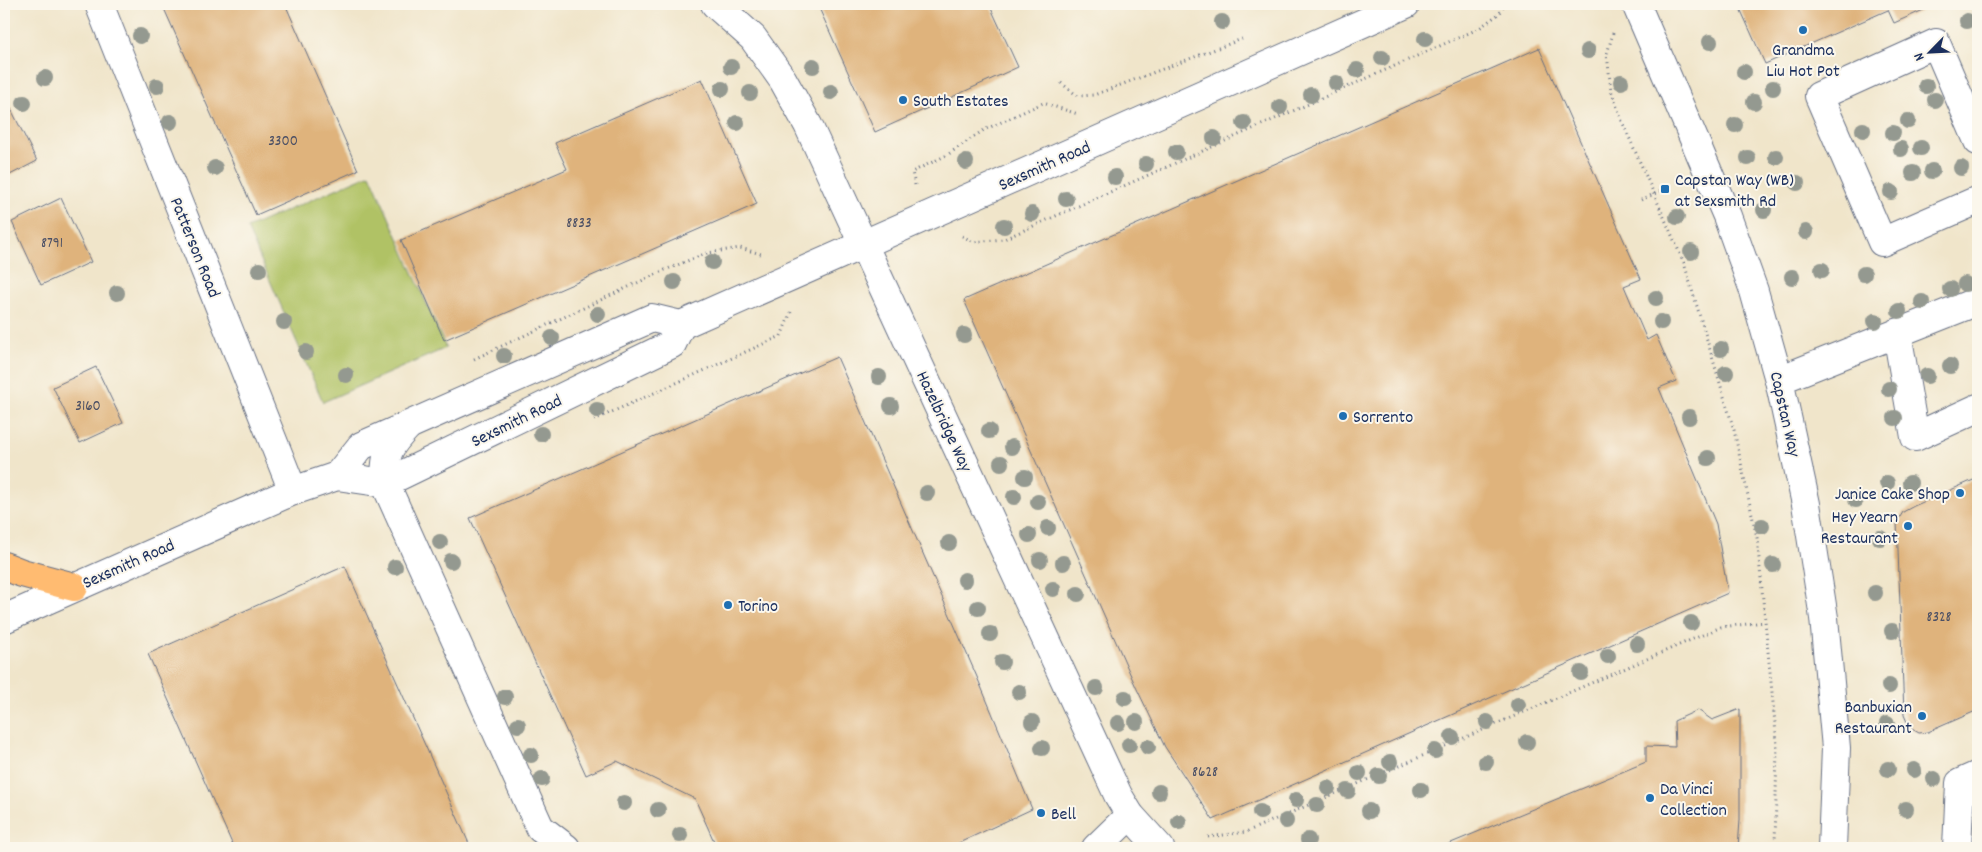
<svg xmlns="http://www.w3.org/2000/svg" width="1982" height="852" viewBox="0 0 1982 852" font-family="Dekko,sans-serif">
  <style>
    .green { fill: #b0c265; stroke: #667862 }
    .building { fill: #dfb37b }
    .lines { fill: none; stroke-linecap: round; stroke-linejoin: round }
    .minor-casing { stroke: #666f84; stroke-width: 30 }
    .major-casing { stroke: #666f84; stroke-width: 30 }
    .path { stroke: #666f84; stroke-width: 3; stroke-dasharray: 1 4; stroke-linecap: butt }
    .minor { stroke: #fff; stroke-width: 28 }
    .major { stroke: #ffbb71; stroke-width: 28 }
    .tree { fill: #949990 }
    .poi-dot { fill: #1f6fb2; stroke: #fbf7ec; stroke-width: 2 }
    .labels { text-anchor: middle; stroke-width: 4; stroke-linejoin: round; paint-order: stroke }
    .number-label { font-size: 15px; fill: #4c5065 }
    .poi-label { font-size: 18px; fill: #1b2f5e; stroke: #fbf7ec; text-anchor: start }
    .street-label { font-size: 18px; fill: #1b2f5e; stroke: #fbf7ec }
  </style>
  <rect width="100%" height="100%" fill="#fbf7ec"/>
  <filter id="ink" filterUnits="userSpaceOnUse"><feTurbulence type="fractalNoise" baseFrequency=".02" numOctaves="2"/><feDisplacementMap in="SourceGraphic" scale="10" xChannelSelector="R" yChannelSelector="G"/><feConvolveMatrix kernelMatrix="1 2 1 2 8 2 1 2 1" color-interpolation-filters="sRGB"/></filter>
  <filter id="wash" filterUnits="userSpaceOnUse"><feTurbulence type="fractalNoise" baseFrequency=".0096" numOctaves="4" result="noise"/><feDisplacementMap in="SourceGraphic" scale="20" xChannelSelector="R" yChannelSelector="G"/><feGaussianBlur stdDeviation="1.12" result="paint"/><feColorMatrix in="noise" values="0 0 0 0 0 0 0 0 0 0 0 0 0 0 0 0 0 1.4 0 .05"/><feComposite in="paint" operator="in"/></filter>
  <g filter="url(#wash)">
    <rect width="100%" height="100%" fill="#f0e5ca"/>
    <path class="green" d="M370,174L446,348L323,402L247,228Z"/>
    <g id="blocks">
      <g class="building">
        <path d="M162,4H291L286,6L358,170L256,215Z"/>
        <path d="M827,4H989L1018,67L875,132L819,8Z"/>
        <path d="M1738,4H1937L1894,23L1888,10L1765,64Z"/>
        <path d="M1961,4H1978V22L1972,8Z"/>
        <path d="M1539,48L1641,279L1624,286L1647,340L1656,335L1676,381L1659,388L1716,524L1728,593L1213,820L1165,747L1136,687L964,300Z"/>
        <path d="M702,79L757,204L444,340L401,240L567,169L555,143Z"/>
        <path d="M6,99L37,161L4,178V100Z"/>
        <path d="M61,198L91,262L41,285L12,222Z"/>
        <path d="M837,357L977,677L1032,809L948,848H717L695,799L617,761L586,775L470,518Z"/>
        <path d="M96,367L123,423L80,443L53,387Z"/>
        <path d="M1978,478V710L1928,732L1919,733L1912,729L1907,722L1904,715L1897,522L1903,512L1914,506Z"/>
        <path d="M345,566L471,848H234L148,654Z"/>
        <path d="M1740,709V820L1738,848H1439L1646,762V746L1675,747L1674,721L1698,710L1712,720Z"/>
        <path d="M1426,845L1437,847V848H1420Z"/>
      </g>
    </g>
  </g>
  <g filter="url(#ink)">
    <use href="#blocks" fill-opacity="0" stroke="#666f84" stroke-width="1"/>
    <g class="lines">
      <g class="minor-casing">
        <g id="minor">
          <path d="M99,4L293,491"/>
          <path d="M715,4L753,38L783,80L808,125L1118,795L1130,815L1160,848"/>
          <path d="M1636,4L1727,216L1754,291L1779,380L1806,504L1824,618L1836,748L1832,848"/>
          <path d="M1978,141L1936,43L1819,96L1882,242L1978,200"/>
          <path d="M1897,333L1915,437L1978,408"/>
          <path d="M1779,380L1978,301"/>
          <path d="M408,426C387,448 385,453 385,483L540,828L566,848"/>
          <path d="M337,476L361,446L652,318L681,325L1406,4"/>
          <path d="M4,619L293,491L337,476L385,483L672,344L681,325"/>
          <path d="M1096,848L1130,815"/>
          <path d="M1957,848L1960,783L1978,775"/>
        </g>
      </g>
      <g class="major-casing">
        <path id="major" d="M4,566L22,573L74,587"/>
      </g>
      <g class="path">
        <path d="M1613,33L1607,54L1611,90L1622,121L1684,263L1734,430L1757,538L1777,744L1775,848"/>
        <path d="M1061,83L1078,96L1094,95L1242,39"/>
        <path d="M915,185L912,172L947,155L984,130L1043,103L1078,114"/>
        <path d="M1641,200L1665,189"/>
        <path d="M962,236L974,242L1004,239L1478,29L1500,13L1504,4"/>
        <path d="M474,359L665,270L707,253L740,248L761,254"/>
        <path d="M594,420L781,336L791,312"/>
        <path d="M1208,837L1246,832L1721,627L1765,622"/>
      </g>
      <use href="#minor" class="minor"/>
      <use href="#major" class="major"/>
    </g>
    <g class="tree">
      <circle cx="1967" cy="21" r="8"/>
      <circle cx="1222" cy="22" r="8"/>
      <circle cx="140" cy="36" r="8"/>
      <circle cx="1425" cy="39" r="8"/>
      <circle cx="1710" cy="42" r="8"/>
      <circle cx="1588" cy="51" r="8"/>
      <circle cx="1382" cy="58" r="8"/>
      <circle cx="813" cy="66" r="8"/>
      <circle cx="731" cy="67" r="8"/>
      <circle cx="1357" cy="70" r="8"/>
      <circle cx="1744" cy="72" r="8"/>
      <circle cx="45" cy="78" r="8"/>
      <circle cx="1621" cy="82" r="8"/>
      <circle cx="1336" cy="83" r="8"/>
      <circle cx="157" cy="86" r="8"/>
      <circle cx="1926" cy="86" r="8"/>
      <circle cx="1773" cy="88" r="8"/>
      <circle cx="722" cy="89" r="8"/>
      <circle cx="831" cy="92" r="8"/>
      <circle cx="750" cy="93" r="8"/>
      <circle cx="1311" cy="95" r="8"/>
      <circle cx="1935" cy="100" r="8"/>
      <circle cx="1754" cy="102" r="8"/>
      <circle cx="24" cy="103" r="8"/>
      <circle cx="1280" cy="107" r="8"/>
      <circle cx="1908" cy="121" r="8"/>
      <circle cx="170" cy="122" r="8"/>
      <circle cx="737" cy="123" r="8"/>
      <circle cx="1244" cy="123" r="8"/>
      <circle cx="1735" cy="125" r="8"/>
      <circle cx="1863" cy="130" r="8"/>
      <circle cx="1893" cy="133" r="8"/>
      <circle cx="1214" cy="138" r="8"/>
      <circle cx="1921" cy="148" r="8"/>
      <circle cx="1901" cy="149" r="8"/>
      <circle cx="1176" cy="152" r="8"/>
      <circle cx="1776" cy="157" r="8"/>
      <circle cx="1748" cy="158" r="8"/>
      <circle cx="966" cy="162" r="8"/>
      <circle cx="1146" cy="164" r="8"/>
      <circle cx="215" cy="168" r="8"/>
      <circle cx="1961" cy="168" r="8"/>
      <circle cx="1932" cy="171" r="8"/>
      <circle cx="1913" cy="173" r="8"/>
      <circle cx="1115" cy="177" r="8"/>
      <circle cx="1797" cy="183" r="8"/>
      <circle cx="1891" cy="192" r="8"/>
      <circle cx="1066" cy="199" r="8"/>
      <circle cx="1764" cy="210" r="8"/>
      <circle cx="1032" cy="214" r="8"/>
      <circle cx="1677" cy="217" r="8"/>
      <circle cx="1004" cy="226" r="8"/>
      <circle cx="1806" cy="232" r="8"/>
      <circle cx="1691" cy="252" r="8"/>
      <circle cx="712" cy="262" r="8"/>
      <circle cx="259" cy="270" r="8"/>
      <circle cx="1822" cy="270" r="8"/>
      <circle cx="1864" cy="274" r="8"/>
      <circle cx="1792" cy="277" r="8"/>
      <circle cx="674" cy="282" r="8"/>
      <circle cx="1965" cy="284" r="8"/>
      <circle cx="1950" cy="289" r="8"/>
      <circle cx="117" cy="293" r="8"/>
      <circle cx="1656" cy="298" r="8"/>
      <circle cx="1922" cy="302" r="8"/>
      <circle cx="1899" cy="311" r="8"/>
      <circle cx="598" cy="314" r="8"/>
      <circle cx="1875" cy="321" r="8"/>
      <circle cx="284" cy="322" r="8"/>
      <circle cx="1661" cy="322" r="8"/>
      <circle cx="964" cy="335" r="8"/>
      <circle cx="552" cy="338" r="8"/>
      <circle cx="1721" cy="349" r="8"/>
      <circle cx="306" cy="352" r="8"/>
      <circle cx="504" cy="356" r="8"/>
      <circle cx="1950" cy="366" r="8"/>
      <circle cx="1726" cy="373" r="8"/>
      <circle cx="346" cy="375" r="8"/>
      <circle cx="1927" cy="376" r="8"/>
      <circle cx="879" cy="377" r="8"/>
      <circle cx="1889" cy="389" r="8"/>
      <circle cx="891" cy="406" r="8"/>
      <circle cx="597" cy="410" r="8"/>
      <circle cx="1689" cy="417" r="8"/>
      <circle cx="1895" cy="418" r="8"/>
      <circle cx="989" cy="431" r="8"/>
      <circle cx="541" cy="434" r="8"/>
      <circle cx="1012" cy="447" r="8"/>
      <circle cx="1708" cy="458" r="8"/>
      <circle cx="1001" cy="463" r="8"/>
      <circle cx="1025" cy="477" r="8"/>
      <circle cx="1887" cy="483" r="8"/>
      <circle cx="1910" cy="483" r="8"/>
      <circle cx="927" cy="493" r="8"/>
      <circle cx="1014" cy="497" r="8"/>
      <circle cx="1856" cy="500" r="8"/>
      <circle cx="1038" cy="502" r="8"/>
      <circle cx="1762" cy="526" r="8"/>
      <circle cx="1048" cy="528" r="8"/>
      <circle cx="1029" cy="535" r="8"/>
      <circle cx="1880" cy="538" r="8"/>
      <circle cx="440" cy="542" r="8"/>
      <circle cx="949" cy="543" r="8"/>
      <circle cx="1040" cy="560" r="8"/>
      <circle cx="451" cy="561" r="8"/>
      <circle cx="1063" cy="563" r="8"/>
      <circle cx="1773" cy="565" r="8"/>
      <circle cx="395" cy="567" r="8"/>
      <circle cx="965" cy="580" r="8"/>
      <circle cx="1053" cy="589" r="8"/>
      <circle cx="1875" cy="593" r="8"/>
      <circle cx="1078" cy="594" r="8"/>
      <circle cx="978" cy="608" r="8"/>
      <circle cx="1691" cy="623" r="8"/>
      <circle cx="1892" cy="631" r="8"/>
      <circle cx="990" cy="634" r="8"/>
      <circle cx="1637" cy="644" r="8"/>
      <circle cx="1608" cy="656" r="8"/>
      <circle cx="1002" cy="662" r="8"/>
      <circle cx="1581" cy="673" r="8"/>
      <circle cx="1889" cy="686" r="8"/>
      <circle cx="1096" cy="688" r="8"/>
      <circle cx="1019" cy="692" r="8"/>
      <circle cx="505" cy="697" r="8"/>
      <circle cx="1125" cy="698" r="8"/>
      <circle cx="1518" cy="705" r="8"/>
      <circle cx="1032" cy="722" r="8"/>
      <circle cx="1136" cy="722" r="8"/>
      <circle cx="1487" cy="722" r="8"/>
      <circle cx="1118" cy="723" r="8"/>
      <circle cx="1887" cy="724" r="8"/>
      <circle cx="518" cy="725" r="8"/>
      <circle cx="1452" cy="737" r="8"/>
      <circle cx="1527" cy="742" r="8"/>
      <circle cx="1129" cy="745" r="8"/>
      <circle cx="1148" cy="747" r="8"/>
      <circle cx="1042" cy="748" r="8"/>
      <circle cx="1435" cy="751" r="8"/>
      <circle cx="531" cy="755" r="8"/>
      <circle cx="1390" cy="762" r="8"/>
      <circle cx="1486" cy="762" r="8"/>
      <circle cx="1888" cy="769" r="8"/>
      <circle cx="1914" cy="770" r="8"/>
      <circle cx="1359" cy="773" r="8"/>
      <circle cx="1379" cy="776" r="8"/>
      <circle cx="542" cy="779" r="8"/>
      <circle cx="1934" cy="779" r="8"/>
      <circle cx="1328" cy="788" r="8"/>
      <circle cx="1421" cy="790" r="8"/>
      <circle cx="1348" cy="791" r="8"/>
      <circle cx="1159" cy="792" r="8"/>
      <circle cx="1296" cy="800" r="8"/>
      <circle cx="624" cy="803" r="8"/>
      <circle cx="1317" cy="805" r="8"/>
      <circle cx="1906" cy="809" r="8"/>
      <circle cx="658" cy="810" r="8"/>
      <circle cx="1369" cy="811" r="8"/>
      <circle cx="1260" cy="812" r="8"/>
      <circle cx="1286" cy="821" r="8"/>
      <circle cx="1179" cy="822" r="8"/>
      <circle cx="680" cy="835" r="8"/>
      <circle cx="1308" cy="840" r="8"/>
    </g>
  </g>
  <g class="poi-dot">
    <circle cx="1803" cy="30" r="5"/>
    <circle cx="903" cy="100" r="5"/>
    <rect x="1660" y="184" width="10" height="10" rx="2.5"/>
    <circle cx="1343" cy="416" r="5"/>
    <circle cx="1960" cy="493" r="5"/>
    <circle cx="1908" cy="526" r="5"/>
    <circle cx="728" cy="605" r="5"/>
    <circle cx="1922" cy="716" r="5"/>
    <circle cx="1650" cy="798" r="5"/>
    <circle cx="1041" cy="813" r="5"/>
  </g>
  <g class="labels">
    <g class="number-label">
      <text x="283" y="145">3300</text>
      <text x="579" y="227">8833</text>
      <text x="52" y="247">8791</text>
      <text x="88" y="410">3160</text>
      <text x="1939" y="621">8328</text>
      <text x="1205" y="776">8628</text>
    </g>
    <g class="poi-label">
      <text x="1803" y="55" text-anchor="middle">Grandma<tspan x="1803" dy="21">Liu Hot Pot</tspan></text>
      <text x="913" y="106">South Estates</text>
      <text x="1675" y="185">Capstan Way (WB)<tspan x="1675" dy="21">at Sexsmith Rd</tspan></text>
      <text x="1353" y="422">Sorrento</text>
      <text x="1950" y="499" text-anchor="end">Janice Cake Shop</text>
      <text x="1898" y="522" text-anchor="end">Hey Yearn<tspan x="1898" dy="21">Restaurant</tspan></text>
      <text x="738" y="611">Torino</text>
      <text x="1912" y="712" text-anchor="end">Banbuxian<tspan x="1912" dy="21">Restaurant</tspan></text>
      <text x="1660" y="794">Da Vinci<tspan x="1660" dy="21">Collection</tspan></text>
      <text x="1051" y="819">Bell</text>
    </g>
    <g class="street-label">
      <text transform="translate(1044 165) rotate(-24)" y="6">Sexsmith Road</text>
      <text transform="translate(196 247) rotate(68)" y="6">Patterson Road</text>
      <text transform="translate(1786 414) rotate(77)" y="6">Capstan Way</text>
      <text transform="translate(516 420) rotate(-26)" y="6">Sexsmith Road</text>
      <text transform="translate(945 421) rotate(65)" y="6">Hazelbridge Way</text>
      <text transform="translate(128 563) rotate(-24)" y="6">Sexsmith Road</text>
    </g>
  </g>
  <rect width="1982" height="852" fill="none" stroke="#fbf7ec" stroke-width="20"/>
  <g transform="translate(1930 52) rotate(246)" stroke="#fbf7ec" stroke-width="4" paint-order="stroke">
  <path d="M0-4L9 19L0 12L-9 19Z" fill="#1b2f5e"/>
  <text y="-8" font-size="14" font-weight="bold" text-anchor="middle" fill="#1b2f5e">N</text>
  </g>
</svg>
